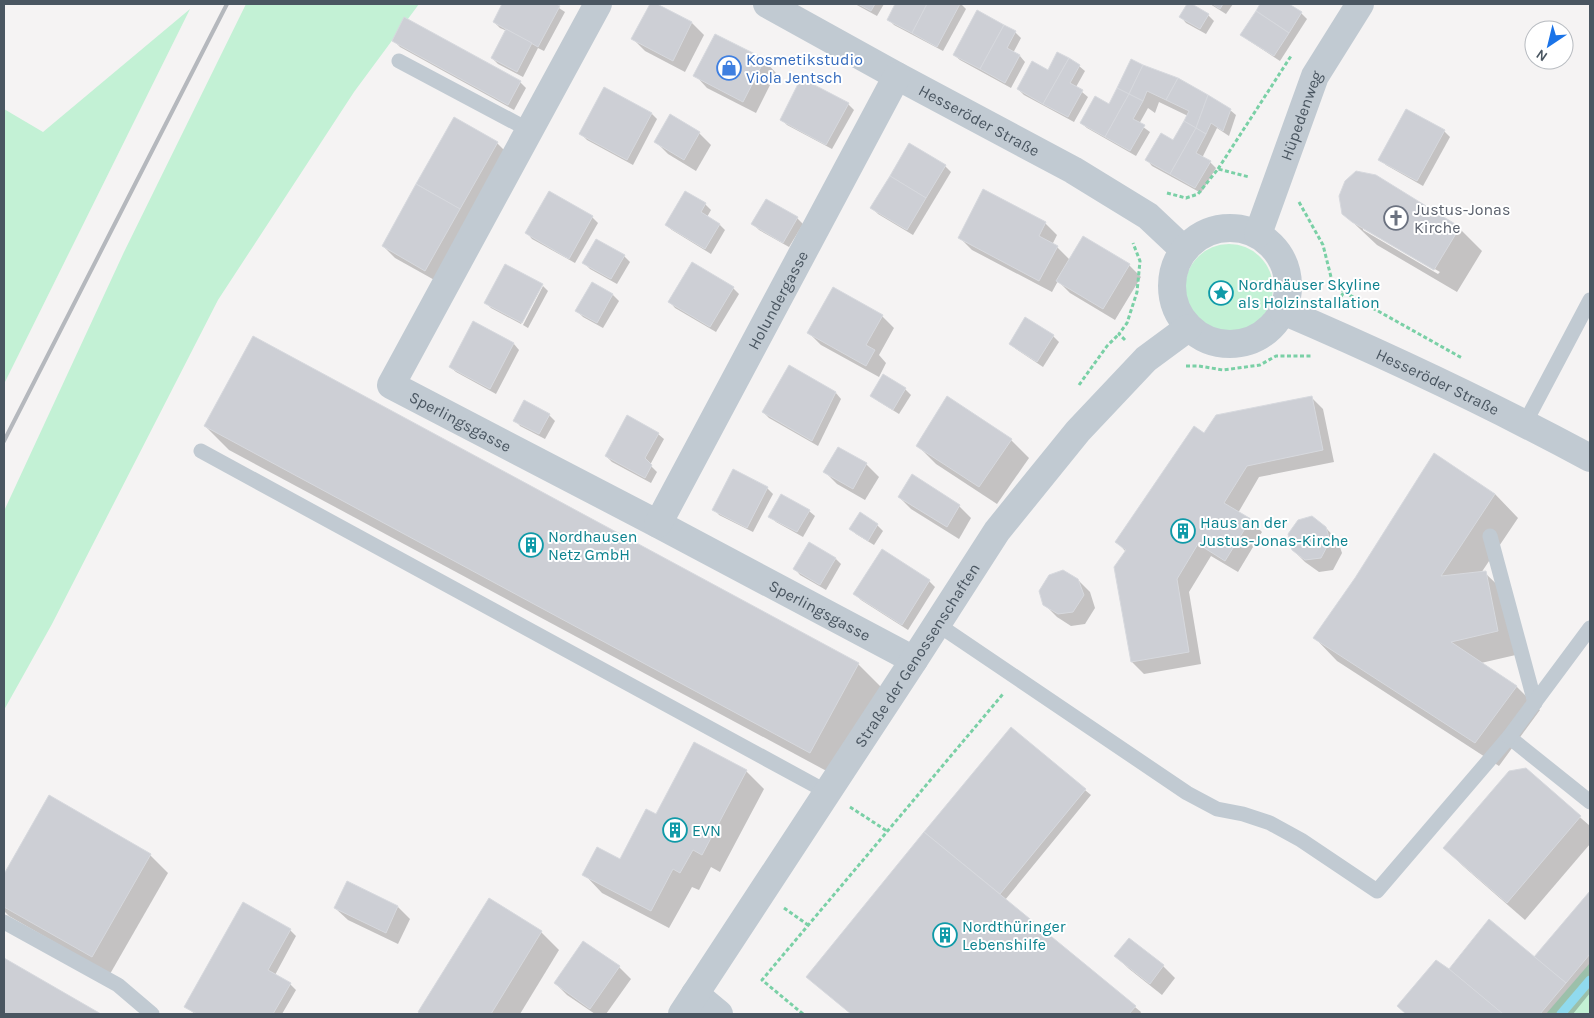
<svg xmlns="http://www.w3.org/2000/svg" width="1594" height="1018" viewBox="0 0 1594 1018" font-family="Karla,sans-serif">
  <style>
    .green { fill: #c3f1d5 }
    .shadow { fill: #0003; fill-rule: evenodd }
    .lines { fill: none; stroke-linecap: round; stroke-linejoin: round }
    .stream { stroke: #90daee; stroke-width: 9 }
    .building { fill: #cdcfd5; stroke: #d7d9de }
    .path { stroke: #7ad0a6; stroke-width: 3; stroke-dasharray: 4 2.5; stroke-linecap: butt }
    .lane { stroke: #c1cad2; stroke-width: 15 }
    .street { stroke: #c1cad2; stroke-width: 28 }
    .rail { stroke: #b5b8bd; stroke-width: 4 }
    .labels { text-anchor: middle; stroke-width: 4; stroke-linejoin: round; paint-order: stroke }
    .shop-label { font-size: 16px; fill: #366cbe; stroke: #fff; text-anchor: start }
    .street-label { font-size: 16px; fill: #4a5661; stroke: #fff }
    .worship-label { font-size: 16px; fill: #5b616d; stroke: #fff; text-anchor: start }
    .culture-label { font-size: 16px; fill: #0d838f; stroke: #fff; text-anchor: start }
  </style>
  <rect width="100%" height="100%" fill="#f5f3f3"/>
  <g class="green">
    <path d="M246,4H419L354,92L218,300L52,624L4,710V511L124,252Z"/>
    <path d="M190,9L4,384V109L43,132Z"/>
    <circle cx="1229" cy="288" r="44"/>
    <path d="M1590,963V1014H1546Z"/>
  </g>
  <g class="shadow">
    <path d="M504,4H553L565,12L544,51L538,48L523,77L498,64L492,58L507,31L500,28L494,22Z"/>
    <path d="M651,4H654L692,23L704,35L685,72L645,51L633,39Z"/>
    <path d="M855,4H884L877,16Z"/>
    <path d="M897,4H961L966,9L943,51L894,25L888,19Z"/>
    <path d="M1189,4L1208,15L1214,21L1206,34L1186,23L1181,17Z"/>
    <path d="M1210,4H1233L1226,14Z"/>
    <path d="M1262,4H1287L1301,13L1307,19L1280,61L1248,40L1242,34Z"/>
    <path d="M1015,32L1021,38L1013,53L1020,56L1025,62L1011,88L960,60L954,55Z"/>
    <path d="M394,41L520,82L526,88L514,110L400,47Z"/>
    <path d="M764,60L776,73L756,113L707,88L695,75Z"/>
    <path d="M1132,60L1230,110L1236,115L1229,136L1217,128L1202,158L1210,162L1216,168L1201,193L1152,166L1147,160L1174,141L1188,116L1159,102L1155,113L1148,108L1139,124L1150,132L1136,156L1087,128L1081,123L1110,106Z"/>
    <path d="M1079,66L1085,71L1076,87L1088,97L1074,122L1024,95L1018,89L1048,71Z"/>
    <path d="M848,104L854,110L832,149L787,125L781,119Z"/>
    <path d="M652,114L657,119L633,165L587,140L581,134Z"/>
    <path d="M1444,131L1450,137L1423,186L1386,165L1380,159Z"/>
    <path d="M699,133L711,145L696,171L668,154L656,142Z"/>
    <path d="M497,143L509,155L438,282L395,258L383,246Z"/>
    <path d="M910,145L945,166L951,172L913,235L878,214L872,208Z"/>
    <path d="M686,192L705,204L711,210L707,217L720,225L725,230L711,254L672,230L666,225Z"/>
    <path d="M1343,213L1459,228L1482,251L1457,292L1377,245ZM1363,227L1440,272L1438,274L1363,230Z"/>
    <path d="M592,217L598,223L575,263L532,239L527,233Z"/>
    <path d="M797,218L803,224L789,247L759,230L753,224Z"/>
    <path d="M1045,223L1057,235L1052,245L1057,247L1070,260L1129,265L1141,277L1115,320L1070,293L1058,281L1052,292L972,250L960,238Z"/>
    <path d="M624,256L630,262L617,284L590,269L584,263Z"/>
    <path d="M505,266L542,285H541L521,324L491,308L486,303Z"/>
    <path d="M592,283L613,295L619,301L603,328L583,317L577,311Z"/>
    <path d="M543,286L548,291L528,328L523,325Z"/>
    <path d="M733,288L739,294L716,332L675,308L670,302Z"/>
    <path d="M882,316L894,328L879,355L886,363L879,377L821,345L809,333Z"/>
    <path d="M474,323L514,344L519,350L496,394L456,372L450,367Z"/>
    <path d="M1053,336L1059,342L1043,367L1016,349L1010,344Z"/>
    <path d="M790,367L836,393L841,399L818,446L769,418L763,412Z"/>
    <path d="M905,389L911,395L899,414L878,401L872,396Z"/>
    <path d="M1311,397L1323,409L1334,462L1259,477L1238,513L1250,520L1262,532L1238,572L1211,556L1189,592L1201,664L1144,674L1132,662L1126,552L1117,542L1205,435Z"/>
    <path d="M549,415L555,421L545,439L520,426L515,420Z"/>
    <path d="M205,426L858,664L881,687L834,775L229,450Z"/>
    <path d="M658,434L664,439L650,465L657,472L651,483L612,462L606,456Z"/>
    <path d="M1011,440L1029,458L997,504L936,464L918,446Z"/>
    <path d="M839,448L866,464L879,477L865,500L837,484L825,472Z"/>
    <path d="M767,488L773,494L753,532L719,515L714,509Z"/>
    <path d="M1495,494L1518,518L1481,573H1485L1509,596L1520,654L1481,663L1517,687L1540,710L1499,766L1337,661L1314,637Z"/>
    <path d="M899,497L959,506L971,518L959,539L911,509Z"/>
    <path d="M809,511L815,516L803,537L776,522L770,516Z"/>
    <path d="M877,525L883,531L874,545L856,534L851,529Z"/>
    <path d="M1326,528L1338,541L1342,553L1333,570L1319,572L1305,562L1293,550Z"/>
    <path d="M836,559L841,564L826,590L800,575L795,569Z"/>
    <path d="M1078,580L1090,592L1095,608L1085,624L1071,626L1057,617L1044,604Z"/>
    <path d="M929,581L935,587L908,630L861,600L855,594Z"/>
    <path d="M1011,729L1091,795L1005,900L1141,1012L1140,1014H852L807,977Z"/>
    <path d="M1526,770L1590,826V844L1525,920L1463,866L1445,848Z"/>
    <path d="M746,771L764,789L720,872L711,867L699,890L692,887L669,928L602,893L584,874L621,860L656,816Z"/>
    <path d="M49,797L150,855L168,873L110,974L9,916L4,911V876Z"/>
    <path d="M1590,893V993L1573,1014H1406L1398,1006L1449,970L1535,958Z"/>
    <path d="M489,900L541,932L559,950L520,1014H422L420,1012Z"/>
    <path d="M243,904L290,930L296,936L275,975L290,984L296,990L282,1014H195L186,1007Z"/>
    <path d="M398,907L410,919L398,944L348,920L335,908Z"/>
    <path d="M1129,939L1163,966L1175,978L1162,995L1128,968L1116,956Z"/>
    <path d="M4,960L98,1014H4Z"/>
    <path d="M619,967L631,979L606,1014H595L567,995L555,983Z"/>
  </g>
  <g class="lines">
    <path class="stream" d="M1561,1014L1590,980"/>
  </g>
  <g class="building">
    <path d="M502,4H556L560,6L538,47L493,22Z"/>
    <path d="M650,4H657L692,22L673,61L631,39Z"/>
    <path d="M858,4H875L871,11Z"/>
    <path d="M895,4H927L912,33L887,20Z"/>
    <path d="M927,4H960L937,47L912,33Z"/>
    <path d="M1187,4H1192L1209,14L1200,29L1179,17Z"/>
    <path d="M1212,4H1223L1220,9Z"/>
    <path d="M1260,4H1289L1302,12L1289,33L1256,11Z"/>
    <path d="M977,10L1004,25L980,69L953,55Z"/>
    <path d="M1256,11L1289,33L1274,56L1240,35Z"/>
    <path d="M404,17L521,81L508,105L392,41Z"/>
    <path d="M1004,25L1016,31L1007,48L1020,55L1005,83L980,69Z"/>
    <path d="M506,29L532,43L517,72L491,58Z"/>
    <path d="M715,34L765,59L743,102L693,76Z"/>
    <path d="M1057,52L1069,58L1043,104L1017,89L1032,61L1048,70Z"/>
    <path d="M1069,58L1080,65L1070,83L1083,90L1068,117L1043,104Z"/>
    <path d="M1131,59L1143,65L1129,94L1117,88Z"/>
    <path d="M1143,65L1178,78L1166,100L1147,91L1143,101L1129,94Z"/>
    <path d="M801,78L849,103L826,145L780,120Z"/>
    <path d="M1178,78L1208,95L1196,128L1184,121L1189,111L1166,100Z"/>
    <path d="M604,87L652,113L627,160L579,134Z"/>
    <path d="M1117,88L1129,94L1105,137L1080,123L1095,96L1109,104Z"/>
    <path d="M1129,94L1143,101L1133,119L1145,125L1130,151L1105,137Z"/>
    <path d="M1208,95L1231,109L1223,131L1211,123L1206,134L1196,128Z"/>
    <path d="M1406,109L1445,130L1417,181L1378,160Z"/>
    <path d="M670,114L700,132L684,160L654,142Z"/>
    <path d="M454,117L498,142L460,209L416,184Z"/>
    <path d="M1184,121L1196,128L1170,174L1145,160L1161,133L1173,140Z"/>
    <path d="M1196,128L1206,134L1196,153L1211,161L1195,188L1170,174Z"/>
    <path d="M909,143L946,165L926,198L890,176Z"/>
    <path d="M1356,171L1376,175L1460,227L1434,270L1352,222L1342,214L1339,196L1345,181Z"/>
    <path d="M890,176L926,198L907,230L870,208Z"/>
    <path d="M416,184L460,209L425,271L382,246Z"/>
    <path d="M983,189L1046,222L1039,236L1058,246L1039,281L958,238Z"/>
    <path d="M549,191L593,216L569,259L525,233Z"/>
    <path d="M685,191L706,203L701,212L720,224L705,249L665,225Z"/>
    <path d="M766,199L798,217L783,243L751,224Z"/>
    <path d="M1083,236L1130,264L1103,309L1056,281Z"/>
    <path d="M596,239L625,255L611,279L582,263Z"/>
    <path d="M692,262L734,287L710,327L668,302Z"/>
    <path d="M505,264L543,284L522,323L484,303Z"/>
    <path d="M592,282L613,294L597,323L575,311Z"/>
    <path d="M833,287L883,315L866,345L875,350L866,366L807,333Z"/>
    <path d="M1025,317L1054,335L1037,362L1009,344Z"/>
    <path d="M473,321L514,343L490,389L449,367Z"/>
    <path d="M253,336L859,663L810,753L204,426Z"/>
    <path d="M789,365L836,392L812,441L762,412Z"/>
    <path d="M883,374L906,388L893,410L870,396Z"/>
    <path d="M947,396L1012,439L979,487L916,446Z"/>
    <path d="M1312,396L1323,450L1247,466L1224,503L1251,519L1225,561L1198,544L1177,579L1189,652L1131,662L1114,567L1126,550L1115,542L1194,426L1204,433L1216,415Z"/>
    <path d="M524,400L550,414L539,434L513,421Z"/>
    <path d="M627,415L659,433L645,458L652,465L645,478L605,456Z"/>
    <path d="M838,447L867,463L853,489L823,472Z"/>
    <path d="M1434,453L1495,494L1441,576L1486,571L1498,631L1451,642L1517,686L1475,743L1313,638L1355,578Z"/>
    <path d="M733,469L768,487L747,528L712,510Z"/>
    <path d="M912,474L960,505L947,527L898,497Z"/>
    <path d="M781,494L810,510L797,532L768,517Z"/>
    <path d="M860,512L878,524L868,541L849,529Z"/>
    <path d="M1312,516L1326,527L1330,541L1321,558L1305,560L1292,550L1288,534L1298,520Z"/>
    <path d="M809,542L836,558L820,585L793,569Z"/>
    <path d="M882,549L930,580L902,625L853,594Z"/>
    <path d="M1063,570L1078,579L1084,595L1073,612L1058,614L1043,605L1039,591L1049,575Z"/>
    <path d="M1011,727L1086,789L1000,894L924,832Z"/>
    <path d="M694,742L747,770L702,855L693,850L680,873L673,869L651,911L582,875L597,847L620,859L646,809L656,814Z"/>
    <path d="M1526,768L1581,816L1507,903L1443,848L1509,771Z"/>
    <path d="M49,795L151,854L92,957L4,907V874Z"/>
    <path d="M924,832L1136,1006L1129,1014H851L806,977Z"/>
    <path d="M347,881L398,906L386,933L334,908Z"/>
    <path d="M1590,891V954L1566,983L1534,957Z"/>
    <path d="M489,898L542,931L491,1014H421L418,1012Z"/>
    <path d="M243,902L291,929L268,970L291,983L273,1014H197L184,1007Z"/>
    <path d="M1489,919L1566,983L1540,1014H1503L1449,969Z"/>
    <path d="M1129,938L1164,965L1150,984L1114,956Z"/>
    <path d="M583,941L620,966L590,1009L554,983Z"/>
    <path d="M4,958L101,1014H4Z"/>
    <path d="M1436,960L1449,969L1503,1014H1406L1397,1006Z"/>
  </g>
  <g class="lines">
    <g class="path">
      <path d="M1218,169L1291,56"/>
      <path d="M1167,193L1186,198L1198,194L1218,169L1249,177"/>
      <path d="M1299,202L1323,245L1332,281L1344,292L1337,303"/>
      <path d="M1344,292L1462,358"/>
      <path d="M1125,340L1119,334L1127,323L1137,292L1140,261L1133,243"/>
      <path d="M1186,366H1199L1223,370L1260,365L1276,356H1312"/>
      <path d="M1079,385L1107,346L1119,334"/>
      <path d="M850,807L887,831"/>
      <path d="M784,908L808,925"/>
      <path d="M803,1014L762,980L1003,694"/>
    </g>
    <g class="lane">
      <path d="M399,61L529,130"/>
      <path d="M1525,423L1590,300"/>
      <path d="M201,451L827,792"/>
      <path d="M1490,536L1535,703"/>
      <path d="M937,624L1187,793L1217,809L1243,814L1270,823L1301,840L1377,891L1509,737L1590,802"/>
      <path d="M1509,737L1590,628"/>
      <path d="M4,922L118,985L152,1014"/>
    </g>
    <g class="street">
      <path id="s1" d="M598,4L391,385L658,524L914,660"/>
      <path id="s2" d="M767,4L897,76L1073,170L1148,216L1183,249"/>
      <circle cx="1230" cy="286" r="58"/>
      <path id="s3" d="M1258,234L1315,76L1360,4"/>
      <path id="s4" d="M1283,311C1388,356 1490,404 1590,458"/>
      <path id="s5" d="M658,524L897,76"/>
      <path d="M695,994L719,1014"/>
      <path id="s6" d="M682,1014L914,660L997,531L1078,431L1146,359L1188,328"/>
    </g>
    <path class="rail" d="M4,441C77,295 154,150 227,4"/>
  </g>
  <defs>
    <g id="shop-ring" transform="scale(1.25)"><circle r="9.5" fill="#fff" stroke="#3f7fe0" stroke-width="1.5"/><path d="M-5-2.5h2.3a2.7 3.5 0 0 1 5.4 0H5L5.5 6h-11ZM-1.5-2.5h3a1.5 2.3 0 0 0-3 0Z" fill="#3f7fe0"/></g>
    <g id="church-ring" transform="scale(1.25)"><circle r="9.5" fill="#fff" stroke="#6b7280" stroke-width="1.5"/><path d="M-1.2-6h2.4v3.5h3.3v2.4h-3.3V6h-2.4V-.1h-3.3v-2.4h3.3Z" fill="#6b7280"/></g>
    <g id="sight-ring" transform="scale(1.25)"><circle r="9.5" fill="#fff" stroke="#0f9aa8" stroke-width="1.5"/><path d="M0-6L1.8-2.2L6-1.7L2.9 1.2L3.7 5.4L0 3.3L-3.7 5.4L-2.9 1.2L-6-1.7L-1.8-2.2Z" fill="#0f9aa8"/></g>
    <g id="building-ring" transform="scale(1.25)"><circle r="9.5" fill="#fff" stroke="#0f9aa8" stroke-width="1.5"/><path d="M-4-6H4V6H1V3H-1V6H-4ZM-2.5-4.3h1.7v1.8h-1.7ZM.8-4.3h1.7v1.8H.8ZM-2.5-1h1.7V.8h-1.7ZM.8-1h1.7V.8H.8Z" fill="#0f9aa8"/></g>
  </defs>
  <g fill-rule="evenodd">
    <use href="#shop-ring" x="729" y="68"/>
    <use href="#church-ring" x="1396" y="218"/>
    <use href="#sight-ring" x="1221" y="293"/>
    <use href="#building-ring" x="1183" y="531"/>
    <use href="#building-ring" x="531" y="545"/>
    <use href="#building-ring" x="675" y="830"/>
    <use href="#building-ring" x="945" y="935"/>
  </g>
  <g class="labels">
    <g class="shop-label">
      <text x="746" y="65">Kosmetikstudio<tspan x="746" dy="18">Viola Jentsch</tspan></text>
    </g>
    <g class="street-label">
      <text dy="6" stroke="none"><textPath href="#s3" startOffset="126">Hüpedenweg</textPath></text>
      <text dy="6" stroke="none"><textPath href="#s2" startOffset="242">Hesseröder Straße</textPath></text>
      <text dy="6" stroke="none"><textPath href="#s5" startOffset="254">Holundergasse</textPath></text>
      <text dy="6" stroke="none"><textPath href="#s4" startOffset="170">Hesseröder Straße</textPath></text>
      <text dy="6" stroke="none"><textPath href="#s1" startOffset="512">Sperlingsgasse</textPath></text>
      <text dy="6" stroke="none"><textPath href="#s1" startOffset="918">Sperlingsgasse</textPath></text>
      <text dy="6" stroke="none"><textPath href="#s6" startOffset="429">Straße der Genossenschaften</textPath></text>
    </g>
    <g class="worship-label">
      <text x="1414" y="215">Justus-Jonas<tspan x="1414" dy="18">Kirche</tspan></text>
    </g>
    <g class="culture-label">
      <text x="1238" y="290">Nordhäuser Skyline<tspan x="1238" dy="18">als Holzinstallation</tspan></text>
      <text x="1200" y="528">Haus an der<tspan x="1200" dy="18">Justus-Jonas-Kirche</tspan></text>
      <text x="548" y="542">Nordhausen<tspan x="548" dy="18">Netz GmbH</tspan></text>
      <text x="692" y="836">EVN</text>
      <text x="962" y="932">Nordthüringer<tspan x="962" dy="18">Lebenshilfe</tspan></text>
    </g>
  </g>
  <rect width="1594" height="1018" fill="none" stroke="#4a5661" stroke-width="10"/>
  <g transform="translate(1549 45) rotate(215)"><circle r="24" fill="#ffffff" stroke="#b7bbc0"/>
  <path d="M0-4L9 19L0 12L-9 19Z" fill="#1a73e8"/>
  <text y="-8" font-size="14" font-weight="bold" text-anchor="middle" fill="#4a5661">N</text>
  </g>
</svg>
